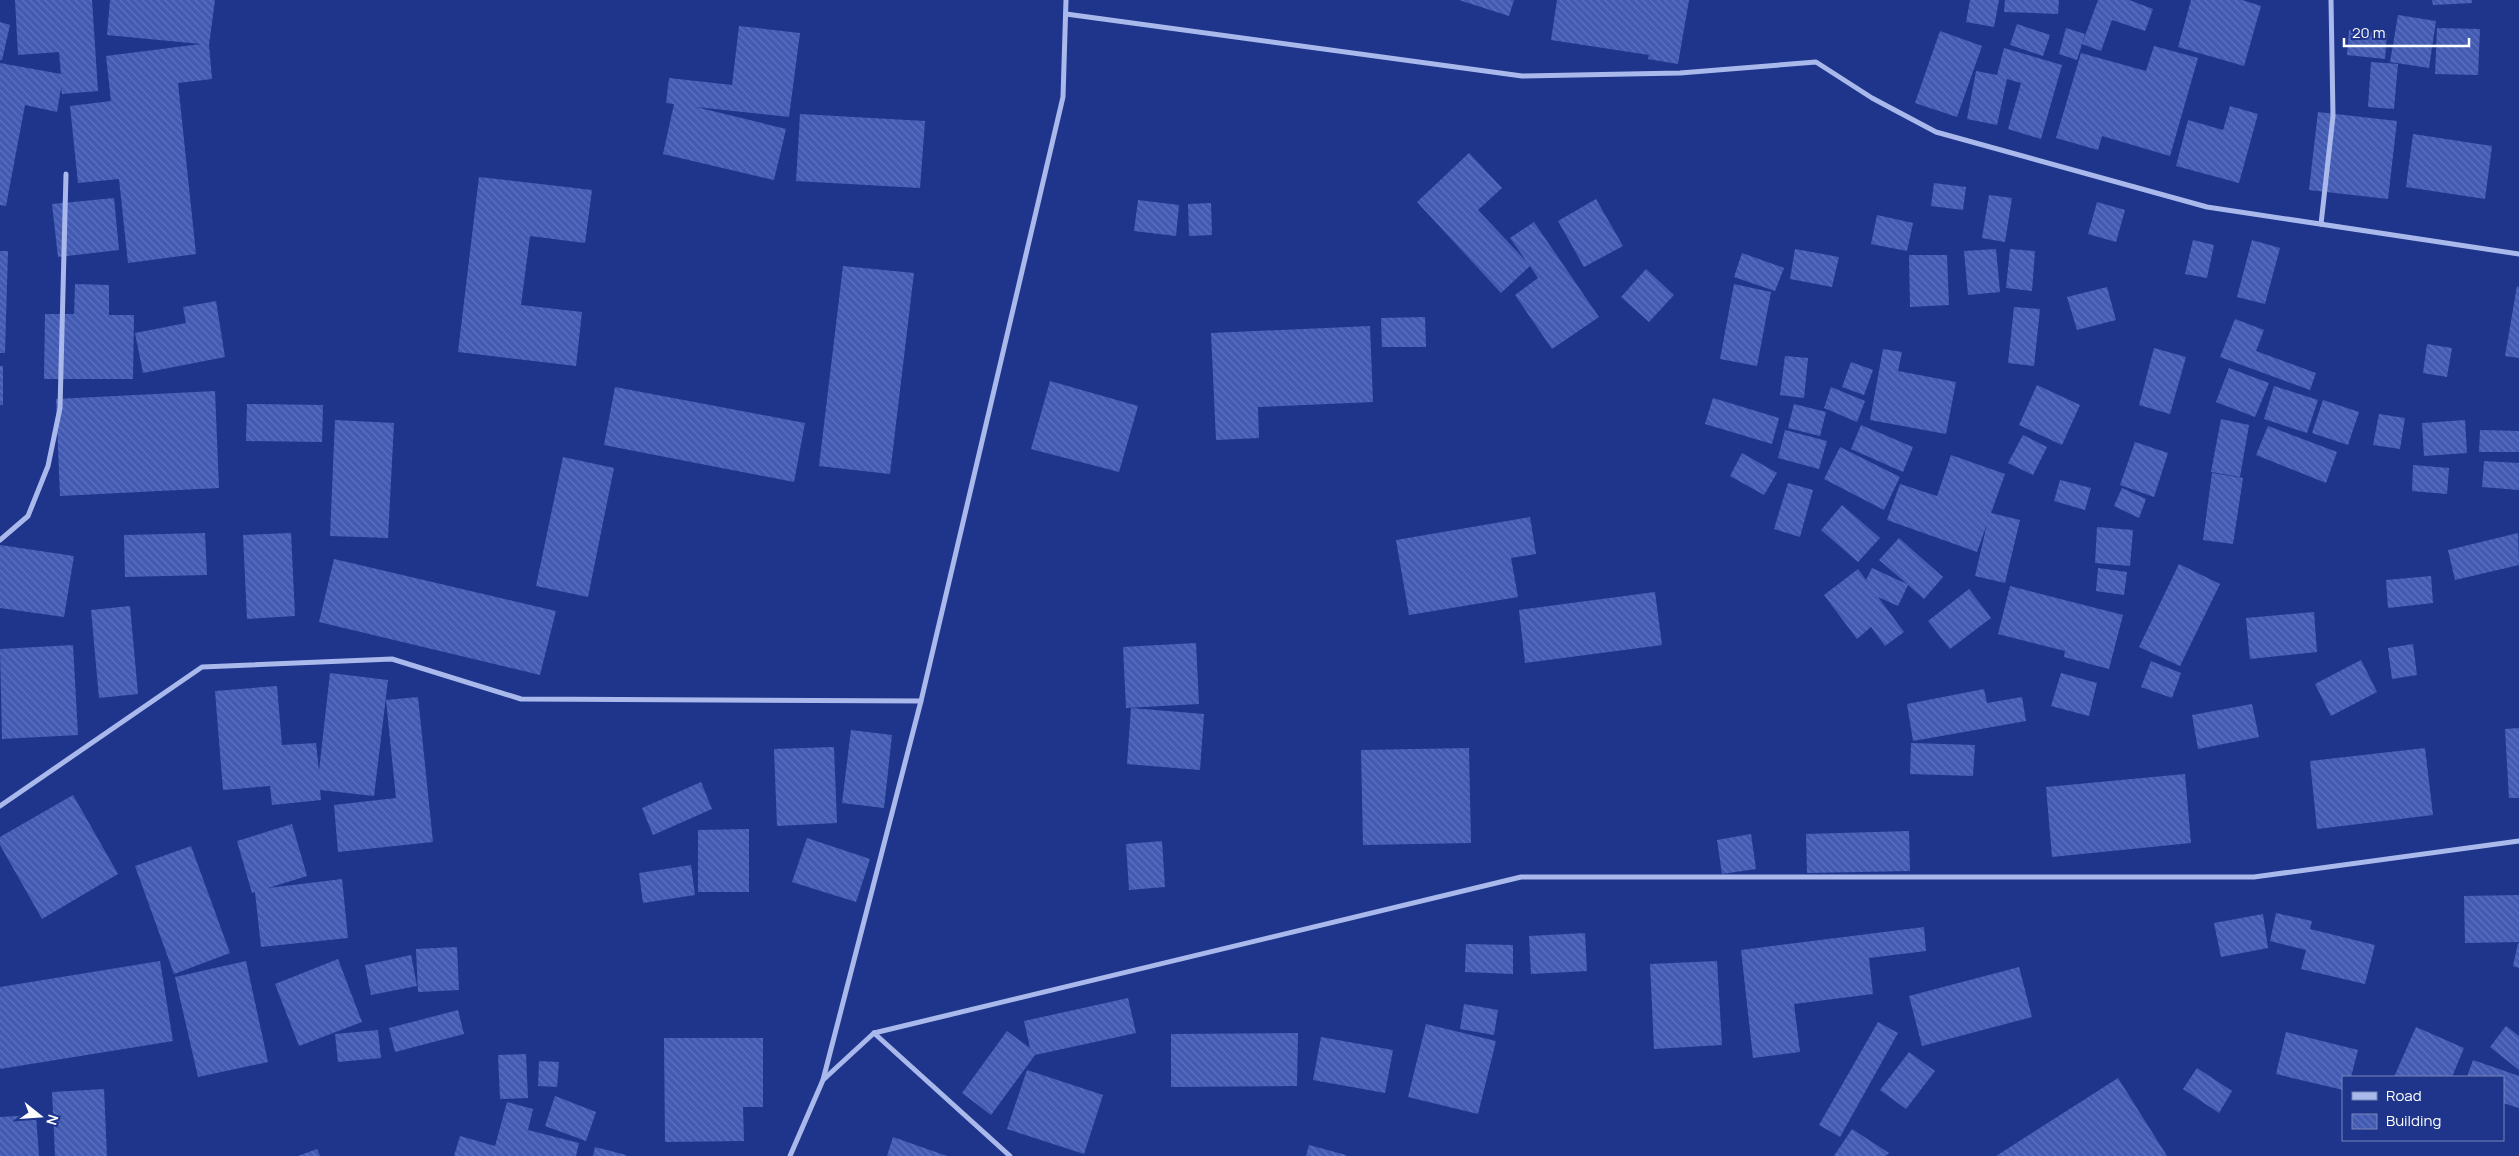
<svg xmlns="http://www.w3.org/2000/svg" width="2519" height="1156" viewBox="0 0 2519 1156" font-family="Manrope,sans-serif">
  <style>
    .building { fill: url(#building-back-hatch) }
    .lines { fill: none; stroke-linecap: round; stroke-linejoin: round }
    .street { stroke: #aab9ec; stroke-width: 5 }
  </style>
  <defs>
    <pattern id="building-back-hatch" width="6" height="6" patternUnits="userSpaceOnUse" patternTransform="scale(1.25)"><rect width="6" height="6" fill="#425ab2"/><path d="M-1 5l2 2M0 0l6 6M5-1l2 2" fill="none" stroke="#5e73be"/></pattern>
  </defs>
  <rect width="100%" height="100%" fill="#1e358b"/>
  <g class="building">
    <path d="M15,0H92L98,91L62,94L61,88L57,112L25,105L6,206L0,205V63L61,74L59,52L18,55Z"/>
    <path d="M110,0H215L209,45L212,79L178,83L196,254L128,263L119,179L78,183L70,106L111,101L106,56L201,44L107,35Z"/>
    <path d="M1459,0H1514L1509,16Z"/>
    <path d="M1557,0H1689L1678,64L1648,59L1649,55L1551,40Z"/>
    <path d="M1970,0H1999L1994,27L1966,22Z"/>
    <path d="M2005,0H2059L2058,14L2004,12Z"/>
    <path d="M2098,0H2129L2153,9L2145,31L2112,20L2101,51L2082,44Z"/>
    <path d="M2191,0H2242L2261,6L2244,66L2178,47Z"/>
    <path d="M2432,0H2472V3L2433,5Z"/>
    <path d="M2398,15L2436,21L2429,68L2390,62Z"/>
    <path d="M0,22L10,25L2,60H0Z"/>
    <path d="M2017,24L2050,35L2043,56L2010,45Z"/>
    <path d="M739,26L800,33L789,117L696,107L786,129L774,180L663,154L674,104L666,103L669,78L732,85Z"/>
    <path d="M2066,28L2085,34L2077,60L2059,54Z"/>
    <path d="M2437,28L2480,29L2478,75L2435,74Z"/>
    <path d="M2349,30L2387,34L2385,59L2347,55Z"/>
    <path d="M1940,31L1982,46L1957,117L1915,103Z"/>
    <path d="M2154,46L2198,58L2170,156L2102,136L2098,150L2056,138L2081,53L2146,71Z"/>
    <path d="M2004,48L2062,65L2041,139L2008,129L2021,83L2007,79L1997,125L1967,119L1976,71L1997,75Z"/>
    <path d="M2371,62L2398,64L2394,109L2368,107Z"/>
    <path d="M2230,106L2258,114L2239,183L2176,166L2188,120L2223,130Z"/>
    <path d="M2318,112L2397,121L2388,199L2309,190Z"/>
    <path d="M800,114L925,121L920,188L796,181Z"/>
    <path d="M2413,134L2492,146L2485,199L2406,187Z"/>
    <path d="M1469,153L1502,188L1478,210L1527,262L1510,238L1534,222L1599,317L1552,349L1515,295L1538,278L1530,266L1501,293L1417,202Z"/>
    <path d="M479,177L592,190L585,243L530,236L521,305L582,312L576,366L458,352Z"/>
    <path d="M1934,183L1966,187L1963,210L1931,206Z"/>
    <path d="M1989,195L2012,198L2005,242L1982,238Z"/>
    <path d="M114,198L119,250L58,257L52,204Z"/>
    <path d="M1596,199L1623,246L1584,267L1558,221Z"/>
    <path d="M1138,200L1179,205L1176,236L1134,231Z"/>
    <path d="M2097,202L2125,210L2116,242L2088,234Z"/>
    <path d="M1211,203L1212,235L1189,236L1188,204Z"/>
    <path d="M1877,215L1913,223L1907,251L1871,244Z"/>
    <path d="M2193,240L2214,245L2207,278L2185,274Z"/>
    <path d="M2252,240L2280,248L2265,304L2237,297Z"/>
    <path d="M1795,249L1839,257L1832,287L1790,279Z"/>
    <path d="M1996,249L2000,292L1968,295L1964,251Z"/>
    <path d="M2010,249L2035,251L2032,291L2006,288Z"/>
    <path d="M0,251H8L5,353H0Z"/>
    <path d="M1742,253L1784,268L1775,291L1734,277Z"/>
    <path d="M1909,255H1947L1949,305L1910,307Z"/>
    <path d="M843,266L914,273L890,474L819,466Z"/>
    <path d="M1646,269L1674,295L1649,322L1621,297Z"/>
    <path d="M75,284L109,285V315H134L133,379H44L45,314H74Z"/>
    <path d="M1734,284L1771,292L1757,366L1720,359Z"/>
    <path d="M2517,286L2519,287V358L2505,356Z"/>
    <path d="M2107,287L2116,320L2077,330L2067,297Z"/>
    <path d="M216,301L225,357L143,373L135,333L186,323L183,307Z"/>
    <path d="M2014,307L2040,309L2034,366L2008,363Z"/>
    <path d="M1425,317L1426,347H1382L1381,318Z"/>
    <path d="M2235,319L2264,330L2256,351L2316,373L2310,390L2220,357Z"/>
    <path d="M1370,326L1373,402L1258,407L1259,438L1216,440L1211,333Z"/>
    <path d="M2427,344L2452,348L2447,377L2423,373Z"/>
    <path d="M2154,348L2186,357L2170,414L2139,405Z"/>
    <path d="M1883,349L1902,352L1898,371L1956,382L1946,434L1870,420Z"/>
    <path d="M1785,356L1808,358L1804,398L1780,395Z"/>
    <path d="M1851,362L1873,370L1864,395L1842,387Z"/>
    <rect x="0" y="366" width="3" height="39"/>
    <path d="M2229,368L2269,383L2255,417L2216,402Z"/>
    <path d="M1050,381L1138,406L1119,472L1031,449Z"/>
    <path d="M2037,385L2080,405L2062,445L2019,425Z"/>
    <path d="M2274,386L2318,400L2307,433L2264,419Z"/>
    <path d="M615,387L805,423L794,482L604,445Z"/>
    <path d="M1831,387L1865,401L1857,422L1824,408Z"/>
    <path d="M215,391L219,488L60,496L56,399Z"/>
    <path d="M1713,398L1779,418L1772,444L1705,424Z"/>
    <path d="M2323,400L2359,412L2348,445L2312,433Z"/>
    <path d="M247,404L323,405L322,442L246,441Z"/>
    <path d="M1794,404L1826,412L1820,436L1788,428Z"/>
    <path d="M2379,414L2405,418L2400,449L2373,445Z"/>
    <path d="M2221,419L2249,425L2240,477L2211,472Z"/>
    <path d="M335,420L394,423L388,538L330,536Z"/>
    <path d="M2465,420L2467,453L2424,456L2422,423Z"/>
    <path d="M1861,425L1913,447L1903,472L1851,449Z"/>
    <path d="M2268,426L2337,452L2326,483L2256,455Z"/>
    <path d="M1785,430L1827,441L1819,469L1778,458Z"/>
    <path d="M2480,430L2519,431V452H2479Z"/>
    <path d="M2023,435L2047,447L2033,475L2008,463Z"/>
    <path d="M2135,442L2168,453L2154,497L2120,485Z"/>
    <path d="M1840,447L1900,477L1884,510L1824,479Z"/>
    <path d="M1742,453L1777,473L1764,495L1730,476Z"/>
    <path d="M1951,455L2005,474L1991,513L2020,520L2005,583L1975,576L1987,524L1977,552L1887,520L1900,484L1937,496Z"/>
    <path d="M563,457L614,468L588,597L536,586Z"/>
    <path d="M2484,461L2519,463V490L2482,487Z"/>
    <path d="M2413,465L2449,468L2447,494L2412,491Z"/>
    <path d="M2212,473L2243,478L2233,544L2203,540Z"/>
    <path d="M2060,480L2091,488L2085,510L2054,501Z"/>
    <path d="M1788,483L1813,490L1800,537L1774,529Z"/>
    <path d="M2122,488L2146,499L2139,518L2114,506Z"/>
    <path d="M1842,505L1880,538L1858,562L1821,530Z"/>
    <path d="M1530,517L1536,554L1511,558L1518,597L1409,615L1396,540Z"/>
    <path d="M2097,527L2133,530L2130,566L2095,563Z"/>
    <path d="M205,533L207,575L125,577L124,535Z"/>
    <path d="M291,533L295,616L247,619L243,535Z"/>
    <path d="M2518,533L2519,565L2455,580L2448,550Z"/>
    <path d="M1899,538L1943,577L1924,599L1908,585L1898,606L1878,597L1904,632L1885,646L1871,627L1857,639L1824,595L1858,569L1866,580L1872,568L1907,584L1879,560Z"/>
    <path d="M0,545L74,556L64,617L0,608Z"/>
    <path d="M334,559L556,611L540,675L319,622Z"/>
    <path d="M2179,564L2220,584L2180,666L2139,647Z"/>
    <path d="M2098,568L2127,572L2124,595L2096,591Z"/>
    <path d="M2431,576L2433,603L2388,608L2386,580Z"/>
    <path d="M2010,586L2123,615L2109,669L2064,657L2065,651L1998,634Z"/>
    <path d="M1969,589L1991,618L1950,649L1928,621Z"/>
    <path d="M1655,592L1662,645L1525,663L1519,610Z"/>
    <path d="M130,606L138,694L99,698L91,610Z"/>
    <path d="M2314,612L2317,652L2250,659L2246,618Z"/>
    <path d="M1196,643L1199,704L1126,708L1123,647Z"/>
    <path d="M2413,644L2417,675L2392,679L2388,648Z"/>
    <path d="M73,645L78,735L2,739L0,649Z"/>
    <path d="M2361,660L2377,692L2331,716L2315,684Z"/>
    <path d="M2151,661L2181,673L2172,698L2141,687Z"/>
    <path d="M330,673L388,680L374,796L320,790L321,800L272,805L270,786L223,790L215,691L277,686L282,745L316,743L319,771Z"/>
    <path d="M2061,673L2097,683L2089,716L2051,706Z"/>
    <path d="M1984,689L1987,703L2022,697L2026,721L1913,741L1907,704Z"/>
    <path d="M418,697L433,842L338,852L334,805L396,798L386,700Z"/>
    <path d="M2252,704L2259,737L2198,749L2192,715Z"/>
    <path d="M1131,708L1204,714L1200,770L1127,764Z"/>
    <path d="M2519,728V798H2509L2505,729Z"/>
    <path d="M851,730L892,735L884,808L842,803Z"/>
    <path d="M1911,743L1975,745L1973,776L1910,774Z"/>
    <path d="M834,747L837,823L777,826L774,749Z"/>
    <path d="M1469,748L1471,843L1363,845L1361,750Z"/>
    <path d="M2425,748L2433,815L2317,829L2310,761Z"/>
    <path d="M2185,774L2191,843L2052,857L2046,787Z"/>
    <path d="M701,782L712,809L653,835L642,808Z"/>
    <path d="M73,795L118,874L42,919L0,845V837Z"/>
    <path d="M292,824L307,876L268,888L342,879L348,938L261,947L255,892L252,893L237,841Z"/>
    <path d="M749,829V892H698V830Z"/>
    <path d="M1909,831L1910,871L1807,873L1806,834Z"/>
    <path d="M1751,834L1756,869L1722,874L1717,840Z"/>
    <path d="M807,838L870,859L856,902L792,882Z"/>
    <path d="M1162,841L1165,887L1129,890L1126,844Z"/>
    <path d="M191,846L230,953L174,974L135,866Z"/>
    <path d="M691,865L695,895L643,903L639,873Z"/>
    <path d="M2519,895V942L2465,943L2464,896Z"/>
    <path d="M2276,913L2312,921L2310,929L2375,945L2365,984L2301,969L2306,950L2270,941Z"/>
    <path d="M2263,914L2268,948L2221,957L2214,923Z"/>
    <path d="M1924,927L1926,951L1869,958L1873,994L1794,1004L1800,1052L1753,1058L1741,950Z"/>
    <path d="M1585,933L1587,971L1531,974L1529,936Z"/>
    <path d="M2518,943L2519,944V968L2513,966Z"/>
    <path d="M1466,944L1513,945V974L1465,972Z"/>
    <path d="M457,947L459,990L418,992L416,949Z"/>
    <path d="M411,955L417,986L371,995L365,965Z"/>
    <path d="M338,959L362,1022L299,1046L275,984Z"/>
    <path d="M160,961L173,1041L0,1069V987Z"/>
    <path d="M246,961L268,1062L198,1077L175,977Z"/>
    <path d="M1717,961L1722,1045L1654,1049L1650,964Z"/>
    <path d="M2019,967L2032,1017L1922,1046L1909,996Z"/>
    <path d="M1128,998L1136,1033L1035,1055L991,1115L962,1093L1007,1031L1030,1048L1024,1021Z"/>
    <path d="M1464,1004L1498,1010L1494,1035L1460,1029Z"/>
    <path d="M458,1010L464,1034L395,1052L389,1028Z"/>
    <path d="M1878,1022L1898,1033L1840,1137L1819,1125Z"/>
    <path d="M1426,1024L1496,1041L1478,1114L1408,1097Z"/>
    <path d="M2506,1026L2519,1036V1070L2490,1047Z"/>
    <path d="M2416,1027L2464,1048L2452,1077H2394Z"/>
    <path d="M378,1030L381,1058L338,1062L335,1034Z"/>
    <path d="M2286,1032L2358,1050L2351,1077H2343V1090L2276,1074Z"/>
    <path d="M1298,1033L1297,1086L1171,1087V1034Z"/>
    <path d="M1321,1037L1393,1050L1385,1093L1313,1080Z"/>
    <path d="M664,1038H763V1107H743L744,1141L665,1142Z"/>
    <path d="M1909,1052L1935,1071L1906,1109L1880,1090Z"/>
    <path d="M526,1054L528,1098L500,1099L498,1055Z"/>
    <path d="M2473,1060L2519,1076V1108L2503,1103V1077H2467Z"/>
    <path d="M539,1061L559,1062L557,1087L538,1086Z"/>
    <path d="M2197,1068L2232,1091L2219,1113L2183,1089Z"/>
    <path d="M1027,1070L1103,1095L1084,1154L1007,1129Z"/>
    <path d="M2118,1078L2167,1156H1996Z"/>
    <path d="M104,1089L107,1156H55L52,1092Z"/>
    <path d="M555,1096L596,1112L586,1141L545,1126Z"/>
    <path d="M507,1102L533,1109L528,1130L579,1143L576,1156H454L460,1136L495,1146Z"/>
    <path d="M36,1115L39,1156H0V1117Z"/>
    <path d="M1852,1129L1889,1153L1886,1156H1834Z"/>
    <path d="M893,1137L947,1156H887Z"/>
    <path d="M1309,1145L1346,1155V1156H1306Z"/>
    <path d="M595,1147L626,1155V1156H593Z"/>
    <path d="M317,1149L320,1156H298Z"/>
  </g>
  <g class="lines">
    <g class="street">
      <path d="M1066,14L1522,76L1680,73L1816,62L1872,98L1936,132L2207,207L2519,254"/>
      <path d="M2321,224L2333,116L2331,0"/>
      <path d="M0,540L28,516L48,466L60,408L66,174"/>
      <path d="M0,806L202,667L392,659L521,699L921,701"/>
      <path d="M874,1033L1010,1156"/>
      <path d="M823,1080L874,1033L1521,877H2254L2519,841"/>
      <path d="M790,1156L823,1080L921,701L1063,97L1066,0"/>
    </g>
  </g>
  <rect x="2342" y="1076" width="162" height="65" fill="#1e358b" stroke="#7886b9"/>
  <rect x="2352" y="1092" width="25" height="8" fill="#aab9ec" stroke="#7886b9"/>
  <text x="2386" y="1101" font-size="15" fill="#ffffff">Road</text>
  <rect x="2352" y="1114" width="25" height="15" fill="url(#building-back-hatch)" stroke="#7886b9"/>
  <text x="2386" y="1126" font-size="15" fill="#ffffff">Building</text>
  <g transform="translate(40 1116) rotate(107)" stroke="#1e358b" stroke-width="4" paint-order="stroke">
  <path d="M0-4L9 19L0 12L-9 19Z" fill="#ffffff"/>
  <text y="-8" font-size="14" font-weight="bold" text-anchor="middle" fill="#ffffff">N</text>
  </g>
  <path d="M2344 38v8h125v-8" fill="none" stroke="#ffffff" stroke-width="2.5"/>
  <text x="2352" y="38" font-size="15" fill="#ffffff" stroke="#1e358b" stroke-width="4" paint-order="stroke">20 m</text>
</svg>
